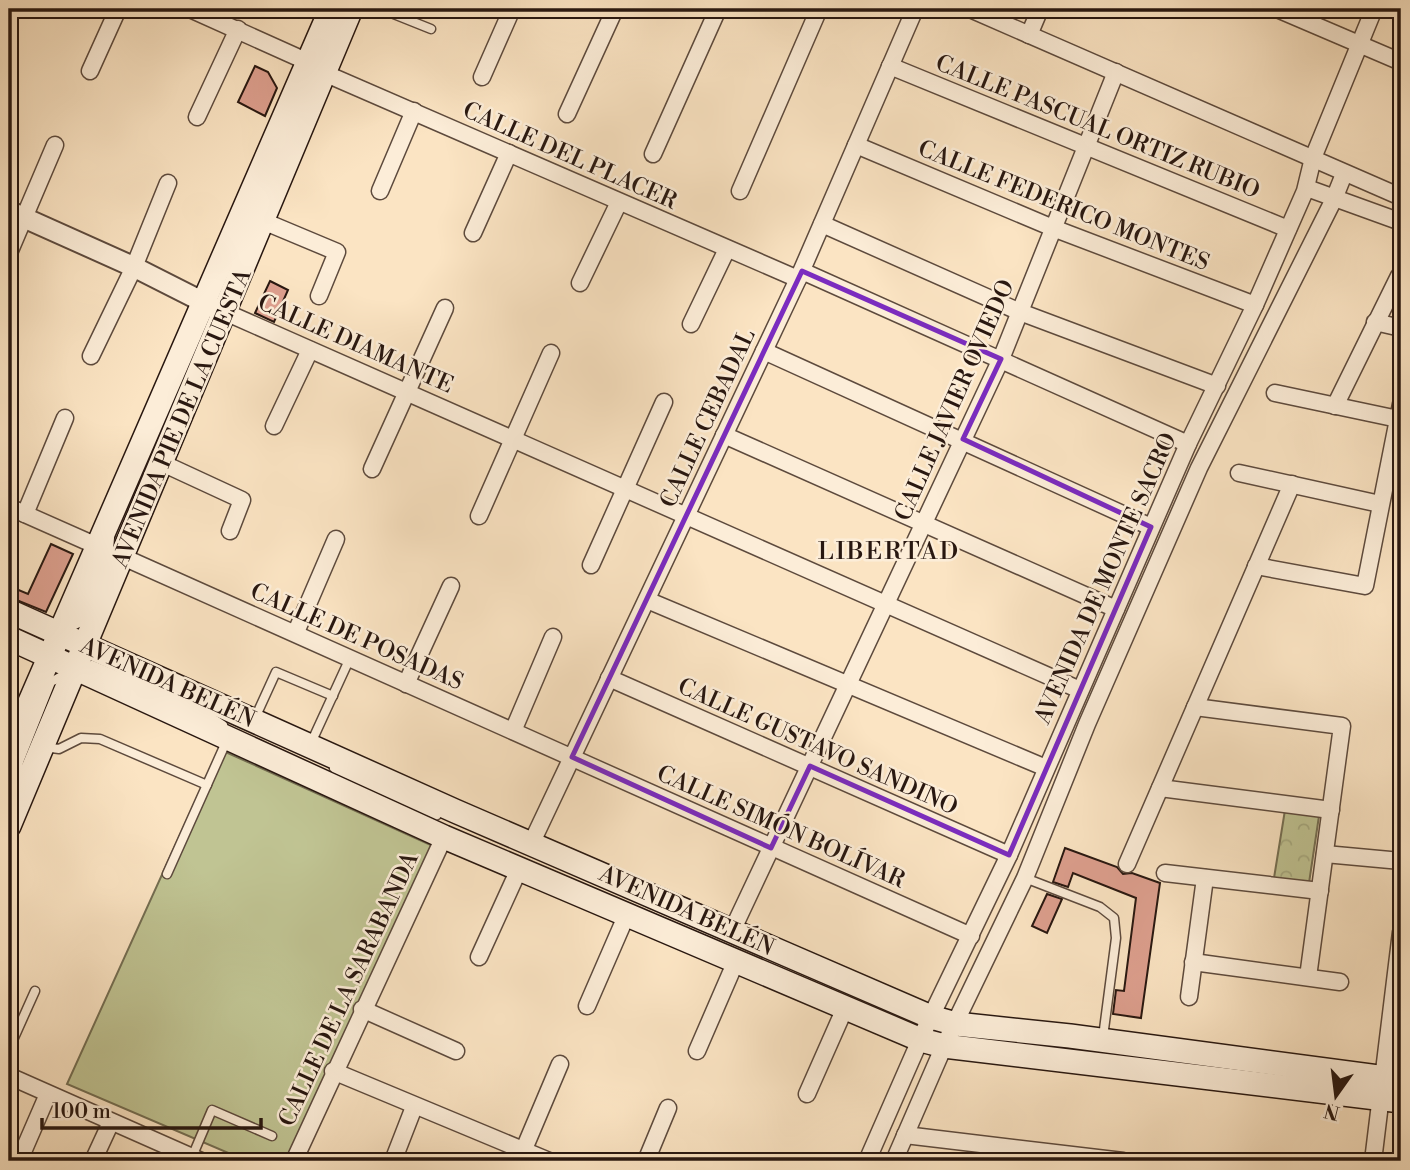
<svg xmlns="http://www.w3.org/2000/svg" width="1410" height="1170" viewBox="0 0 1410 1170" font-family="'Libre Bodoni',serif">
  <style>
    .green { fill: #c0c493; stroke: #746e52; stroke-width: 2 }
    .forest { fill: url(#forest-crowns); stroke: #746e52; stroke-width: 2 }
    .building { fill: #dd9f8e; stroke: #281710; stroke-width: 2 }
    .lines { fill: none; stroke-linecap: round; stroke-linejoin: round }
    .service-casing { stroke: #5d4a3d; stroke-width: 11 }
    .minor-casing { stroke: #5d4a3d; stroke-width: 19 }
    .tertiary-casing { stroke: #5d4a3d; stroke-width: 23 }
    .secondary-casing { stroke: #281710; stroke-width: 26 }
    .service { stroke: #fcedd8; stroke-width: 8 }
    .minor { stroke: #fcedd8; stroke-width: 16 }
    .tertiary { stroke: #fcedd8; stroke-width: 19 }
    .secondary { stroke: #fcedd8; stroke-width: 23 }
    .marked { fill: none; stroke: #7b2cbf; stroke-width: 5; stroke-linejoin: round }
    .labels { text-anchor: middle; stroke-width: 5; stroke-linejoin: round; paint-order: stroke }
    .street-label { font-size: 23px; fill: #281710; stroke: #fcedd8 }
    .neighbourhood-label { font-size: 24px; letter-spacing: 2px; fill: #281710; stroke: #fcedd8 }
  </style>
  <defs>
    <pattern id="forest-crowns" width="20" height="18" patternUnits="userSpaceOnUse" patternTransform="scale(1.75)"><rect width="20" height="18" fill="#c0c493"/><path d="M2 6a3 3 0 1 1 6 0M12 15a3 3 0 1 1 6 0" fill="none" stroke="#a5a87e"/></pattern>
  </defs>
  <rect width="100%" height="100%" fill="#fbe4c3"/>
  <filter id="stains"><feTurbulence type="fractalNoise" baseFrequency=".00286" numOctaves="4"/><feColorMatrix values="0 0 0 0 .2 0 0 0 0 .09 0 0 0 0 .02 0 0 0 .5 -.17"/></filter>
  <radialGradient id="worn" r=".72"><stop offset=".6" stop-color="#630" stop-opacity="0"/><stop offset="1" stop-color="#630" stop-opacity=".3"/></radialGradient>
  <path class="green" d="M219,749L433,846L289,1161H247L67,1084Z"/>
  <path class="forest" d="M1285,810L1319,816L1309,883L1274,878Z"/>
  <g class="building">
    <path d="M255,66L268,72L277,88L265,116L238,102Z"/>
    <path d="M270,281L288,290L274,322L255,313Z"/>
    <path d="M51,544L73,554L46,612L9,597V586L28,594Z"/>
    <path d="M1065,848L1117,867L1123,874L1132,873L1160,883L1141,1018L1113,1014L1116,990L1124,991L1136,898L1073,873L1068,887L1053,882Z"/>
    <path d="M1047,894L1062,899L1047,933L1032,926Z"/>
  </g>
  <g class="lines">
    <g class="service-casing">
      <g id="service">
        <path d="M381,9L431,29"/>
        <path d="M69,628L79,623L109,550L110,538"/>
        <path d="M92,665L203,712L223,725"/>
        <path d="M255,718L276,672L333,696"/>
        <path d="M311,743L350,658"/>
        <path d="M44,747L59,749L81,738L100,739L207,785"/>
        <path d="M334,768L437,815"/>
        <path d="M16,788L19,762L51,682L67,673"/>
        <path d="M167,874L227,740"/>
        <path d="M1025,878L1100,907L1114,918L1116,938L1103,1037"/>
        <path d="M9,1049L35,991"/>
        <path d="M192,1157L212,1110L272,1136"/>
      </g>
    </g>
    <g class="minor-casing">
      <g id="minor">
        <path d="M190,9L308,62"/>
        <path d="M970,9L1401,197"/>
        <path d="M1277,9L1401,62"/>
        <path d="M1029,35L1040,9"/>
        <path d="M890,66L1288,229"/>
        <path d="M90,71L118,9"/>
        <path d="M324,73L798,279"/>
        <path d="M482,77L512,9"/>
        <path d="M567,114L615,9"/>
        <path d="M197,117L238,29"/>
        <path d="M856,145L1053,228L1255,305"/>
        <path d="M653,154L718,9"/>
        <path d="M1307,188L1401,222"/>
        <path d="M380,191L414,111"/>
        <path d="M740,191L819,9"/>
        <path d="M263,221L337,252L319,296"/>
        <path d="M822,224L1020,312L1217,386"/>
        <path d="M473,233L509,153"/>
        <path d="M9,253L55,145"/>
        <path d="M802,271L1188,444"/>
        <path d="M580,283L619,202"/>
        <path d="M225,312L1080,690"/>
        <path d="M1375,322L1401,328"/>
        <path d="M691,324L727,249"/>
        <path d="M764,351L1151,527"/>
        <path d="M91,356L134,267L168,183"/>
        <path d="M1275,393L1398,419"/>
        <path d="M1335,406L1399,276"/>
        <path d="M274,426L310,350"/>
        <path d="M724,435L1116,609"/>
        <path d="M162,463L242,500L230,531"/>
        <path d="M372,469L445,308"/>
        <path d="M1239,473L1380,504"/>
        <path d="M9,507L97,546"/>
        <path d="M25,514L65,418"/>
        <path d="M479,516L551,353"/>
        <path d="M123,557L971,936"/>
        <path d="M591,565L664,402"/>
        <path d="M1256,566L1365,586L1401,404"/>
        <path d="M647,600L1046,768"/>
        <path d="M296,632L336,539"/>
        <path d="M609,678L1009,855"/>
        <path d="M406,684L451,586"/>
        <path d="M1195,707L1342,726L1308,977"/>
        <path d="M513,731L553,637"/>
        <path d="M1160,788L1331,810"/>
        <path d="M532,842L798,279L915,9"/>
        <path d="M1325,854L1401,861"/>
        <path d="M1127,864L1292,484"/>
        <path d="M1165,873L1320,891"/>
        <path d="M732,931L1001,359L1116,72"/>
        <path d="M479,957L520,867"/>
        <path d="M1193,962L1340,982"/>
        <path d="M1189,997L1205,878"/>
        <path d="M587,1006L627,914"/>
        <path d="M362,1009L456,1051"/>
        <path d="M697,1051L736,961"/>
        <path d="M333,1071L549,1161"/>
        <path d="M9,1076L201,1161"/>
        <path d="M807,1094L845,1008"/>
        <path d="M905,1135L1123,1161"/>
        <path d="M19,1161L48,1094"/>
        <path d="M93,1161L111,1122"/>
        <path d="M294,1161L444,837"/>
        <path d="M393,1161L414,1107"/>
        <path d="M519,1161L560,1064"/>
        <path d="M646,1161L668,1108"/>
        <path d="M867,1161L924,1031L1009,855L1188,444L1255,305L1305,191L1313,158L1374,9"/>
        <path d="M894,1161L944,1046L1025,878L1087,724L1199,468L1334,199L1344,174"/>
        <path d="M1373,1161L1401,932"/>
      </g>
    </g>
    <g class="tertiary-casing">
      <path id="tertiary" d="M9,211L134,267L217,309"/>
    </g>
    <g class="secondary-casing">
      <g id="secondary">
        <path d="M9,611L455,811L931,1017L956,1024L1070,1036L1401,1080"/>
        <path d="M9,638L444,837L921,1040L944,1046L1401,1101"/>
        <path d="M9,750L331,9"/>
        <path d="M9,826L351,9"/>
      </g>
    </g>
    <use href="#service" class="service"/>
    <use href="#minor" class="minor"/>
    <use href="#tertiary" class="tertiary"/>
    <use href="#secondary" class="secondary"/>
  </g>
  <path class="marked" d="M802,271L1001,359L963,439L1151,527L1009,855L810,766L771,848L572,757Z"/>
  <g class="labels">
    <g class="street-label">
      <text transform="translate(1098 126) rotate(22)" y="8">CALLE PASCUAL ORTIZ RUBIO</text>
      <text transform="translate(570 155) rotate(24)" y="8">CALLE DEL PLACER</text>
      <text transform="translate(1064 205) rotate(22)" y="8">CALLE FEDERICO MONTES</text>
      <text transform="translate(356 343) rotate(24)" y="8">CALLE DIAMANTE</text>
      <text transform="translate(954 400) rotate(-66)" y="8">CALLE JAVIER OVIEDO</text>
      <text transform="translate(181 418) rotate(-67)" y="8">AVENIDA PIE DE LA CUESTA</text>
      <text transform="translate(707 418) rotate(-65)" y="8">CALLE CEBADAL</text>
      <text transform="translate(1105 578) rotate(-66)" y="8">AVENIDA DE MONTE SACRO</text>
      <text transform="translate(357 636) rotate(24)" y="8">CALLE DE POSADAS</text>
      <text transform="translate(168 682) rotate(24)" y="8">AVENIDA BELÉN</text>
      <text transform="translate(818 746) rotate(24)" y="8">CALLE GUSTAVO SANDINO</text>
      <text transform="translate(781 826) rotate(24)" y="8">CALLE SIMÓN BOLÍVAR</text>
      <text transform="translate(687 910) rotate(24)" y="8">AVENIDA BELÉN</text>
      <text transform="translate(348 989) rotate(-65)" y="8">CALLE DE LA SARABANDA</text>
    </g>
    <g class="neighbourhood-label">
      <text x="889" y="559">LIBERTAD</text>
    </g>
  </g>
  <rect width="1410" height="1170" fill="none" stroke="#fbe4c3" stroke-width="35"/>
  <rect x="10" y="10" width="1389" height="1149" fill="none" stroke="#281710" stroke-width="3.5"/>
  <rect x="18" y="18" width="1375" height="1135" fill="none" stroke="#281710" stroke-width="2"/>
  <g transform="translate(1336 1096) rotate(194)" stroke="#fcedd8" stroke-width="5" paint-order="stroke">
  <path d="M0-5L12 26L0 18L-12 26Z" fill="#281710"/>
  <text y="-10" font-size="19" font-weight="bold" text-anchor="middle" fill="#281710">N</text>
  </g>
  <path d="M42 1118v10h219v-10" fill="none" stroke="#281710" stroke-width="3.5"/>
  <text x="52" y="1118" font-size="21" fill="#281710" stroke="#fcedd8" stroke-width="5" paint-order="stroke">100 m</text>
  <rect width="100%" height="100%" filter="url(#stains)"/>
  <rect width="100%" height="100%" fill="url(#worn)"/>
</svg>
